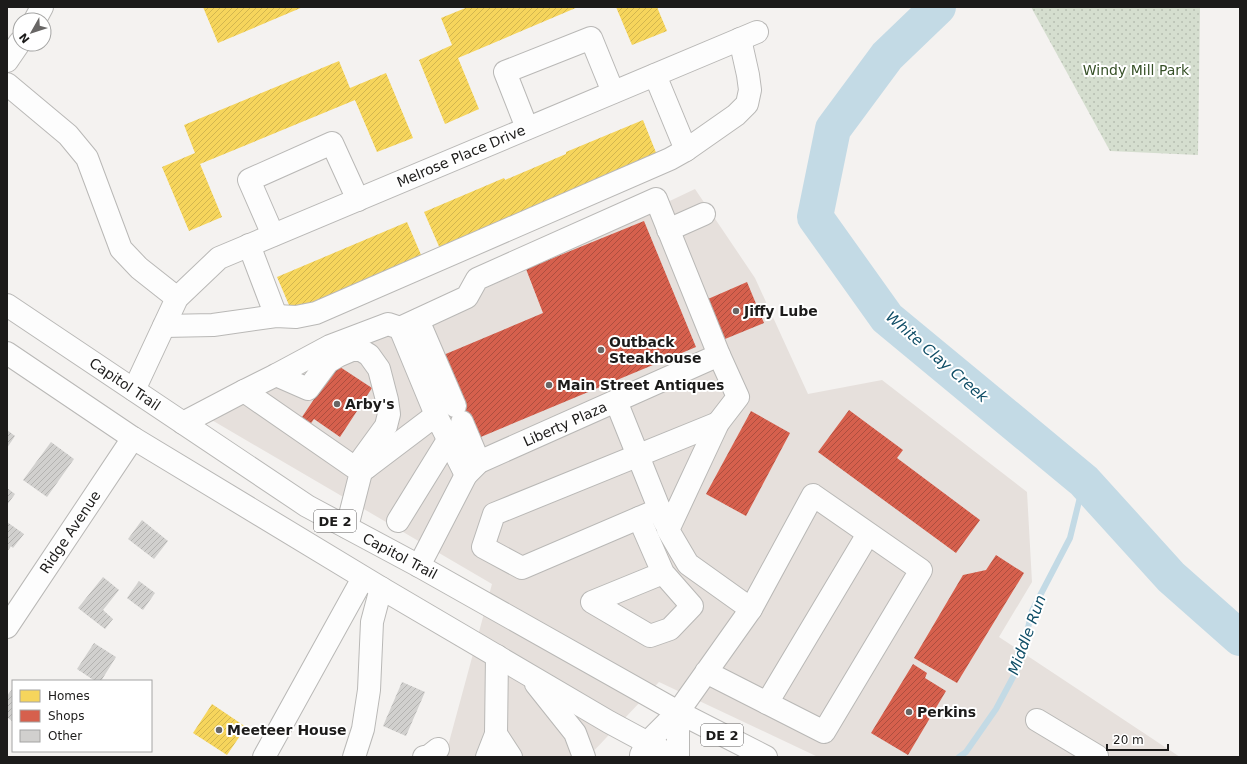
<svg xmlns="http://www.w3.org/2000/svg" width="1247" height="764" viewBox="0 0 1247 764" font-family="'DejaVu Sans',sans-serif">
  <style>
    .built { fill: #e6e0dc }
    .grass { fill: url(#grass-dots) }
    .homes { fill: url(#homes-hatch) }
    .shops { fill: url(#shops-hatch) }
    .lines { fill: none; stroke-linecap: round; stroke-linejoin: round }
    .stream { stroke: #c3dae5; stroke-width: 6 }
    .river { stroke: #c3dae5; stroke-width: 36 }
    .building { fill: url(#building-hatch) }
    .minor-casing { stroke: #b9b8b6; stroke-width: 24 }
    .major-casing { stroke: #b9b8b6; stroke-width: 24 }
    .minor { stroke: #fdfdfd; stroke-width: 22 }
    .major { stroke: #fdfdfd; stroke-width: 22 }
    .poi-dot { fill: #686665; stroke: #fff; stroke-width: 1.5 }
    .labels { text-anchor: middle; stroke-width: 4; stroke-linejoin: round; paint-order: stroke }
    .shield { fill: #fff; stroke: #605f5f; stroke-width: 1 }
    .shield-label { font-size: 13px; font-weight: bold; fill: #1c1b1a }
    .park-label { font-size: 14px; fill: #365027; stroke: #fff }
    .street-label { font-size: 14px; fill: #1c1b1a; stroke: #fff }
    .poi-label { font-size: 14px; font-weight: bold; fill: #1c1b1a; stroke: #fff; text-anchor: start }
    .water-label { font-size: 15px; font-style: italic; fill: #0e4d66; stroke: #fff }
  </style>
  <defs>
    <pattern id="grass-dots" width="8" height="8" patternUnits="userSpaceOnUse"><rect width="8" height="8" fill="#d5decf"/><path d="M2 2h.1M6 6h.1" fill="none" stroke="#b6beb1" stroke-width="1.8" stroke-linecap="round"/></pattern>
    <pattern id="homes-hatch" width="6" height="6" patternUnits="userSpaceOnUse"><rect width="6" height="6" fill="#f6d55c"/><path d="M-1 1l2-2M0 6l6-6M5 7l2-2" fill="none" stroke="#d2b64f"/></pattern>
    <pattern id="shops-hatch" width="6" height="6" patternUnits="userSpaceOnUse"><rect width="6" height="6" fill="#d6604d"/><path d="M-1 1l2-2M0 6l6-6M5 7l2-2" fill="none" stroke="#ad4e3f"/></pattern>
    <pattern id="building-hatch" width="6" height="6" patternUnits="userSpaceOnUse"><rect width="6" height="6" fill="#d1d0ce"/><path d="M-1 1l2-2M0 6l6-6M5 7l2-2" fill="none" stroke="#b3b2b0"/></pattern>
  </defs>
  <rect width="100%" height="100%" fill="#f4f2f0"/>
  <path class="built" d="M695,189L755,278L808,394L882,380L1027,492L1032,582L999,637L1180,757H818L659,682L588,757H445L492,584L210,419Z"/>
  <path class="grass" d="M1031,7H1200L1198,155L1110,151Z"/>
  <g class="homes">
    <path d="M203,7H303L218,43Z"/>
    <path d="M468,7H578L458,58L479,109L445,124L419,60L452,45L441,18Z"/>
    <path d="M616,7H657L667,31L632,45Z"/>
    <path d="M339,61L350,88L386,73L413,138L377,152L355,100L200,164L222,217L189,231L162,167L195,153L184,125Z"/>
    <path d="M643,120L659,160L441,251L424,212L504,178L505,180L566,154V152Z"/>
    <path d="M407,222L422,257L292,312L277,277Z"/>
    <path d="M212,704L246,727L227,755L193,733Z"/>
  </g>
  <g class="shops">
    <path d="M644,221L696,347L476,439L441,356L543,313L526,269Z"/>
    <path d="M747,282L764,323L725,339L708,299Z"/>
    <path d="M337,365L372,388L340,437L314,419L309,426L300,420Z"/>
    <path d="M849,410L903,450L897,458L980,520L956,553L818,452Z"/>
    <path d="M751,411L790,433L746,516L706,494Z"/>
    <path d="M996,555L1024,573L957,683L914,658L963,575L986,570Z"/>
    <path d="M913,664L927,673L925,678L946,691L908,755L871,733Z"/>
  </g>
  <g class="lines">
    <path class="stream" d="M959,757L966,752L996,709L1019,666L1032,611L1070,538L1084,481"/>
    <path class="river" d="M938,7L887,56L833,129L815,217L887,318L1084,481L1171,577L1240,638"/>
  </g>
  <g class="building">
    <path d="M7,430L15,436L7,448Z"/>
    <path d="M51,442L74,459L47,497L23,480Z"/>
    <path d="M7,488L15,494L7,505Z"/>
    <path d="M142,520L168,541L154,559L128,539Z"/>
    <path d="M7,522L24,534L13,548L11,546L7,552Z"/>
    <path d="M103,577L119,590L103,610L113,619L105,629L78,608Z"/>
    <path d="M139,581L155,593L143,610L127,598Z"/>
    <path d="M94,643L116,657L101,681H95L77,669Z"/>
    <path d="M402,682L425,692L406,736L383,726Z"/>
    <path d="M13,688V722L7,717V696Z"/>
  </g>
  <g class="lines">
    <g class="minor-casing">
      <g id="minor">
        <path d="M35,20L42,7"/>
        <path d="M7,61L20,42"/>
        <path d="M655,75L686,150"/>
        <path d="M7,84L68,135L87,158L121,249L139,268L177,298"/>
        <path d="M527,128L505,72L591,38L613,92"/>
        <path d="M668,230L704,214"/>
        <path d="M273,235L249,180L332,143L358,200"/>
        <path d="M249,245L276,316"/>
        <path d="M418,320L455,406"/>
        <path d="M164,326L213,325L276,316L296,317L316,313L670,159L686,150L736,115L747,104L750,90L748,75L740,39"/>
        <path d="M400,328L467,297L477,279L656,199L719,355"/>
        <path d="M276,375L308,389L328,362L338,356L352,350H361L369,355L379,369L387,400L389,414L386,426L362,459L367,467"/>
        <path d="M134,390L177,298L219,258L757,32"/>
        <path d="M244,391L276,375L330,346L388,324L400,328L436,415"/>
        <path d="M616,401L665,523"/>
        <path d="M462,422L479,462"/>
        <path d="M183,423L244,391L361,472L347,527"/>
        <path d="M362,471L436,415L466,475"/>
        <path d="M660,509L522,568L483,547L494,514L718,423"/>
        <path d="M639,518L663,573L592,602L650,636L670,629L692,606L663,573"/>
        <path d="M398,521L448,440"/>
        <path d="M419,566L466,475L479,462L719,355L738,397L718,423L668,530L688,564L751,609"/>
        <path d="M7,627L133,438"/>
        <path d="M767,703L868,534"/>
        <path d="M678,712L751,609L813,495L921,570L824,732L706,672"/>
        <path d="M1037,720L1097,756L1096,757"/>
        <path d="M496,734L511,757"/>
        <path d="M264,757L363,578"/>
        <path d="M354,757L363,729L369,690L372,622L381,588"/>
        <path d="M424,757L429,756L438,749"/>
        <path d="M487,757L496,734L497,656"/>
      </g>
    </g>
    <g class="major-casing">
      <g id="major">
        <path d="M7,305L307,506L419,566L678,712L766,757"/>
        <path d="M7,353L133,438L381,588L609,722L674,757"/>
        <path d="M536,684L575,733L584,757"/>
        <path d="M678,712V757"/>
        <path d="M641,755L647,743L678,712"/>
      </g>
    </g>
    <use href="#minor" class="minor"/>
    <use href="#major" class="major"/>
  </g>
  <g class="poi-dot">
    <circle cx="736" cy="311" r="4"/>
    <circle cx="601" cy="350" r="4"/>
    <circle cx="549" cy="385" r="4"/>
    <circle cx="337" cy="404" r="4"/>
    <circle cx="909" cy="712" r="4"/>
    <circle cx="219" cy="730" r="4"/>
  </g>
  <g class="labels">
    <g class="shield">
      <rect x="314" y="510" width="42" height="22" rx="3"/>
      <rect x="701" y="724" width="42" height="22" rx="3"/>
    </g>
    <g class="shield-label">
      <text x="335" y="526">DE 2</text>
      <text x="722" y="740">DE 2</text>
    </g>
    <g class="park-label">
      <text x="1136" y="75">Windy Mill Park</text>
    </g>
    <g class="street-label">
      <text transform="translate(461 156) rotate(-23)" y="5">Melrose Place Drive</text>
      <text transform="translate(125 384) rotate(34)" y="5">Capitol Trail</text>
      <text transform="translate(565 424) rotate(-24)" y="5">Liberty Plaza</text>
      <text transform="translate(70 532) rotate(-56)" y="5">Ridge Avenue</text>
      <text transform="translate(400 556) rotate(28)" y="5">Capitol Trail</text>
    </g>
    <g class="poi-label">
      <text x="744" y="316">Jiffy Lube</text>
      <text x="609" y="347">Outback<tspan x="609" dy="16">Steakhouse</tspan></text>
      <text x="557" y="390">Main Street Antiques</text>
      <text x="345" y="409">Arby's</text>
      <text x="917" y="717">Perkins</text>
      <text x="227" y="735">Meeteer House</text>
    </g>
    <g class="water-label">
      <text transform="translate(937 357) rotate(41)" y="5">White Clay Creek</text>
      <text transform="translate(1027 635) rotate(-70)" y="5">Middle Run</text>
    </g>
  </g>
  <rect width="1247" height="764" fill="none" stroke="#1c1b1a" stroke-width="16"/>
  <rect x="12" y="680" width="140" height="72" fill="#ffffff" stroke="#a4a4a3"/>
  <rect x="20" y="690" width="20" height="12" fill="#f6d55c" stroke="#a4a4a3"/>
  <text x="48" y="700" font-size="12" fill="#1c1b1a">Homes</text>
  <rect x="20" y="710" width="20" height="12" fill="#d6604d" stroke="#a4a4a3"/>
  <text x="48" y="720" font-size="12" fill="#1c1b1a">Shops</text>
  <rect x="20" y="730" width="20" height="12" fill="#d1d0ce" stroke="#a4a4a3"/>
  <text x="48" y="740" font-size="12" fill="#1c1b1a">Other</text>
  <g transform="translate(32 32) rotate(231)"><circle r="19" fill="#ffffff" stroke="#a4a4a3"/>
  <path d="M0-3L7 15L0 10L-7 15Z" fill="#686665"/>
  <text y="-6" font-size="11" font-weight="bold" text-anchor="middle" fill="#1c1b1a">N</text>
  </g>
  <path d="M1107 744v6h61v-6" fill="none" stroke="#1c1b1a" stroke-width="2"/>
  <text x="1113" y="744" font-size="12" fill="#1c1b1a" stroke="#ffffff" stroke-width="3" paint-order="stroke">20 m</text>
</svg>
